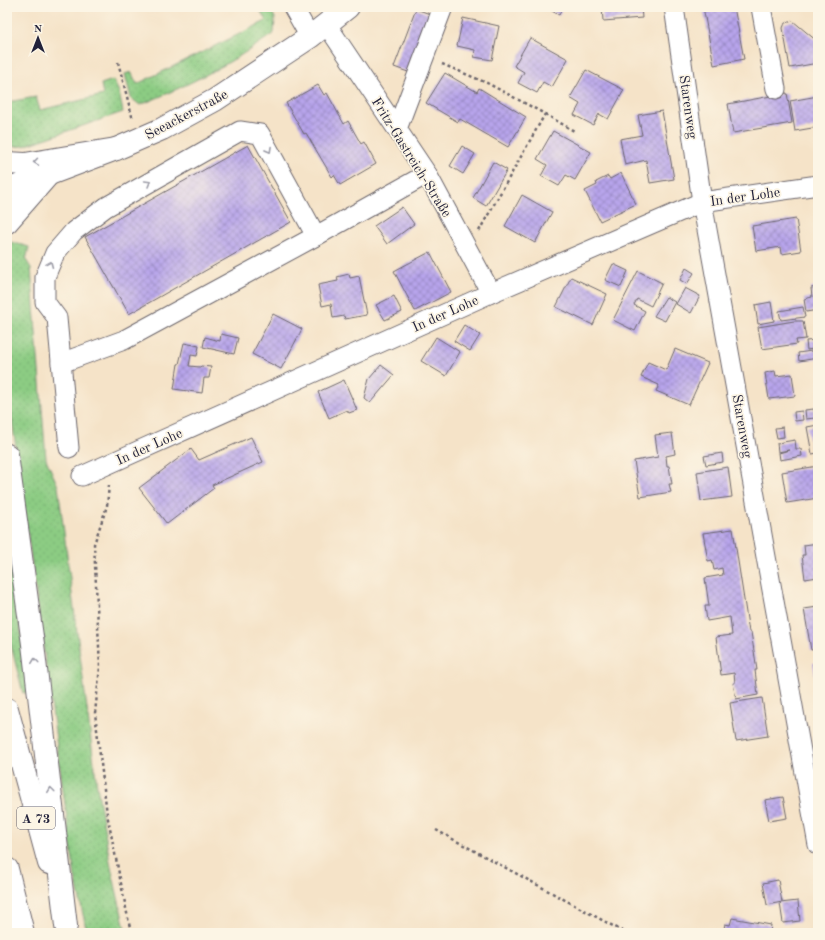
<svg xmlns="http://www.w3.org/2000/svg" width="825" height="940" viewBox="0 0 825 940" font-family="'Old Standard TT',serif">
  <style>
    .grass { fill: url(#grass-dots); stroke: #57775f }
    .building { fill: url(#building-cross-hatch) }
    .lines { fill: none; stroke-linecap: round; stroke-linejoin: round }
    .minor-casing { stroke: #6c666c; stroke-width: 21 }
    .major-casing { stroke: #6c666c; stroke-width: 24 }
    .highway-casing { stroke: #6c666c; stroke-width: 24 }
    .path { stroke: #6c666c; stroke-width: 2.5; stroke-dasharray: 3 3; stroke-linecap: butt }
    .minor { stroke: #fff; stroke-width: 19 }
    .major { stroke: #fff; stroke-width: 22 }
    .highway { stroke: #fff; stroke-width: 22 }
    .oneway { stroke: #9c9ca7 }
    .labels { text-anchor: middle; stroke-width: 3.5; stroke-linejoin: round; paint-order: stroke }
    .shield { fill: #fcf5e5; stroke: #63616e; stroke-width: 1 }
    .shield-label { font-size: 13px; font-weight: bold; fill: #22223b }
    .street-label { font-size: 14px; fill: #22223b; stroke: #fcf5e5 }
  </style>
  <defs>
    <pattern id="grass-dots" width="8" height="8" patternUnits="userSpaceOnUse"><rect width="8" height="8" fill="#8ccc83"/><path d="M2 2h.1M6 6h.1" fill="none" stroke="#78af72" stroke-width="1.8" stroke-linecap="round"/></pattern>
    <pattern id="building-cross-hatch" width="8" height="8" patternUnits="userSpaceOnUse"><rect width="8" height="8" fill="#b7a4eb"/><path d="M0 0l8 8M0 8l8-8" fill="none" stroke="#9485c0"/></pattern>
  </defs>
  <rect width="100%" height="100%" fill="#fcf5e5"/>
  <filter id="ink" filterUnits="userSpaceOnUse"><feTurbulence type="fractalNoise" baseFrequency=".025" numOctaves="2"/><feDisplacementMap in="SourceGraphic" scale="8" xChannelSelector="R" yChannelSelector="G"/><feConvolveMatrix kernelMatrix="1 2 1 2 8 2 1 2 1" color-interpolation-filters="sRGB"/></filter>
  <filter id="wash" filterUnits="userSpaceOnUse"><feTurbulence type="fractalNoise" baseFrequency=".012" numOctaves="4" result="noise"/><feDisplacementMap in="SourceGraphic" scale="16" xChannelSelector="R" yChannelSelector="G"/><feGaussianBlur stdDeviation="0.9" result="paint"/><feColorMatrix in="noise" values="0 0 0 0 0 0 0 0 0 0 0 0 0 0 0 0 0 1.4 0 .05"/><feComposite in="paint" operator="in"/></filter>
  <g filter="url(#wash)">
    <rect width="100%" height="100%" fill="#f5e3c8"/>
    <g class="grass">
      <path d="M261,7H269L275,18L274,33C233,63 187,86 140,105L131,98L125,74L131,72L137,84L266,21L259,8Z"/>
      <path d="M113,80L119,92L123,112L24,146L7,147V102L36,97L40,110L103,95L101,84Z"/>
      <path d="M11,242L29,247L26,260L31,268L46,459L58,486L97,786L110,862L126,933H87L75,877L7,383V249Z"/>
      <path d="M7,529L29,692L23,693L7,630Z"/>
    </g>
    <g id="blocks">
      <g class="building">
        <path d="M545,7H563L559,15Z"/>
        <path d="M602,7H641L642,18L603,21Z"/>
        <path d="M703,7H734L744,59L714,65Z"/>
        <path d="M416,9L430,14L408,72L394,67Z"/>
        <path d="M463,18L499,26L492,60L474,57L475,50L457,46Z"/>
        <path d="M793,21L818,42V63L790,68L783,28L785,23Z"/>
        <path d="M530,38L568,59L552,87L543,82L537,93L518,83L524,72L514,66Z"/>
        <path d="M586,70L624,90L608,119L599,114L593,125L574,115L580,104L570,98Z"/>
        <path d="M445,73L477,92L479,88L526,117L508,147L460,119L458,122L426,103Z"/>
        <path d="M318,85L324,95L327,93L344,124L348,121L361,144L364,142L376,164L340,185L334,175L332,177L306,133L304,134L286,103Z"/>
        <path d="M787,93L792,123L733,133L728,104Z"/>
        <path d="M818,96V127L795,131L790,101Z"/>
        <path d="M662,111L674,179L650,183L646,160L625,165L620,139L642,135L638,115Z"/>
        <path d="M553,131L591,152L575,180L566,175L559,186L541,176L547,165L537,159Z"/>
        <path d="M248,145L291,222L129,314L85,237Z"/>
        <path d="M462,146L475,154L463,174L450,166Z"/>
        <path d="M493,162L507,170L486,206L473,198Z"/>
        <path d="M621,173L636,204L600,221L585,191L597,185L596,182L608,176L610,179Z"/>
        <path d="M522,195L552,212L535,243L505,226Z"/>
        <path d="M402,207L414,224L387,244L374,226Z"/>
        <path d="M796,219L801,251L782,254L781,247L756,251L752,226Z"/>
        <path d="M430,252L451,292L415,311L394,271Z"/>
        <path d="M613,264L628,271L621,287L605,280Z"/>
        <path d="M686,268L694,273L687,284L680,280Z"/>
        <path d="M638,271L662,283L651,306L637,299L634,305L645,311L635,331L613,320Z"/>
        <path d="M349,274L350,278L359,276L367,315L345,319L344,316L333,318L331,304L322,306L318,285L338,281L337,277Z"/>
        <path d="M571,277L607,294L593,325L556,307Z"/>
        <path d="M818,287V310L806,312L804,299L812,297L811,288Z"/>
        <path d="M685,288L700,296L691,313L676,304Z"/>
        <path d="M394,296L402,312L385,320L376,305Z"/>
        <path d="M666,297L675,302L665,321L654,316Z"/>
        <path d="M771,302L774,321L758,324L755,305Z"/>
        <path d="M803,307L805,317L781,320L779,311Z"/>
        <path d="M273,314L302,329L281,369L252,354Z"/>
        <path d="M794,321H803L806,339L796,340L797,344L762,349L758,327Z"/>
        <path d="M464,325L480,335L470,351L454,341Z"/>
        <path d="M221,334L238,338L234,354L203,347L205,337L220,341Z"/>
        <path d="M436,337L460,352L446,376L421,361Z"/>
        <path d="M818,340V348L807,350L806,341Z"/>
        <path d="M184,343L199,346L197,356L191,355L189,366L200,367L201,366L211,367L209,378H204L202,393L174,389L178,364H179Z"/>
        <path d="M675,349L708,363L689,405L656,391L659,385L641,377L648,362L666,370Z"/>
        <path d="M818,350V358L799,361L798,353Z"/>
        <path d="M381,365L394,375L370,403L364,398L369,379Z"/>
        <path d="M775,371L776,376L792,374L795,396L769,399L765,373Z"/>
        <path d="M344,380L357,410L349,413L347,410L329,418L318,392Z"/>
        <path d="M814,409L815,418L806,419L805,410Z"/>
        <path d="M802,411L803,420L795,421L794,412Z"/>
        <path d="M818,425V453L812,454L807,427Z"/>
        <path d="M783,427L784,437L777,438L775,428Z"/>
        <path d="M672,433L675,454L666,456L667,466H669L672,484H669L671,492L640,497L634,461L658,457L655,435Z"/>
        <path d="M251,437L263,462L212,485L214,488L167,524L139,488L191,449L199,460Z"/>
        <path d="M795,440L796,449H801L802,456L780,460L779,453L789,450L778,452L777,443Z"/>
        <path d="M722,453L723,462L706,465L704,456Z"/>
        <path d="M818,466V498L787,503L782,472Z"/>
        <path d="M728,467L732,497L701,501L697,472Z"/>
        <path d="M733,529L749,632H751L757,670H755L758,695L736,699L733,683H735L734,673L721,675L716,637L732,635L730,617L707,621L705,606H709L705,578L723,575L722,568L714,570L712,560L708,561L703,533Z"/>
        <path d="M818,543V577L805,579L802,555H805L804,545Z"/>
        <path d="M818,607V649L811,650L804,609Z"/>
        <path d="M813,663H818V680L816,681Z"/>
        <path d="M762,698L768,736L736,741L730,703Z"/>
        <path d="M783,797L787,818L769,821L765,800Z"/>
        <path d="M778,880L782,902L767,905L763,883Z"/>
        <path d="M798,901L800,921L783,923L780,903Z"/>
        <path d="M732,918L771,925L770,932L773,933H723L725,924L730,925Z"/>
      </g>
    </g>
  </g>
  <g filter="url(#ink)">
    <use href="#blocks" fill-opacity="0" stroke="#6c666c" stroke-width="1"/>
    <g class="lines">
      <g class="minor-casing">
        <g id="minor">
          <path d="M293,7L310,37"/>
          <path d="M674,7L702,202L818,845"/>
          <path d="M761,7L776,89"/>
          <path d="M327,25L427,174L491,293"/>
          <path d="M397,129L443,7"/>
          <path d="M61,363L124,340L316,236L427,174"/>
          <path d="M69,448L57,318L45,302V277L55,253L74,231L106,207L240,131L260,134L316,236"/>
          <path d="M82,476L491,293L702,202L818,185"/>
        </g>
      </g>
      <g class="major-casing">
        <path id="major" d="M7,190L116,149L162,129L215,100L310,37L348,7"/>
      </g>
      <g class="highway-casing">
        <g id="highway">
          <path d="M7,163L25,164L116,149"/>
          <path d="M7,222L49,174"/>
          <path d="M7,455L33,644L66,926"/>
          <path d="M7,709L49,863"/>
          <path d="M7,869L23,933"/>
        </g>
      </g>
      <g class="path">
        <path d="M118,62L133,120"/>
        <path d="M442,64L487,83L545,114L479,231"/>
        <path d="M545,114L574,131"/>
        <path d="M109,485L107,506L94,544L100,667L95,713L107,814L131,933"/>
        <path d="M436,830L626,933"/>
      </g>
      <use href="#minor" class="minor"/>
      <use href="#major" class="major"/>
      <use href="#highway" class="highway"/>
    </g>
    <defs><path id="oneway-chevron" d="M-2-3.5L2.5 0L-2 3.5" fill="none" stroke-width="1.6" stroke-linecap="round" stroke-linejoin="round"/></defs>
    <g class="oneway">
      <use href="#oneway-chevron" transform="translate(269 150) rotate(61)"/>
      <use href="#oneway-chevron" transform="translate(36 162) rotate(172)"/>
      <use href="#oneway-chevron" transform="translate(148 183) rotate(-30)"/>
      <use href="#oneway-chevron" transform="translate(50 264) rotate(-67)"/>
      <use href="#oneway-chevron" transform="translate(35 661) rotate(-97)"/>
      <use href="#oneway-chevron" transform="translate(51 790) rotate(-97)"/>
    </g>
  </g>
  <g class="labels">
    <rect class="shield" x="17" y="807" width="38" height="22" rx="3"/>
    <g class="shield-label">
      <text x="36" y="823">A 73</text>
    </g>
    <g class="street-label">
      <text transform="translate(689 107) rotate(82)" y="5">Starenweg</text>
      <text transform="translate(186 114) rotate(-28)" y="5">Seeackerstraße</text>
      <text transform="translate(412 157) rotate(58)" y="5">Fritz-Gastreich-Straße</text>
      <text transform="translate(745 196) rotate(-8)" y="5">In der Lohe</text>
      <text transform="translate(445 313) rotate(-24)" y="5">In der Lohe</text>
      <text transform="translate(743 426) rotate(80)" y="5">Starenweg</text>
      <text transform="translate(149 446) rotate(-24)" y="5">In der Lohe</text>
    </g>
  </g>
  <rect width="825" height="940" fill="none" stroke="#fcf5e5" stroke-width="24"/>
  <g transform="translate(38 38)" stroke="#fcf5e5" stroke-width="3" paint-order="stroke">
  <path d="M0-3L7 15L0 10L-7 15Z" fill="#22223b"/>
  <text y="-6" font-size="11" font-weight="bold" text-anchor="middle" fill="#22223b">N</text>
  </g>
</svg>
